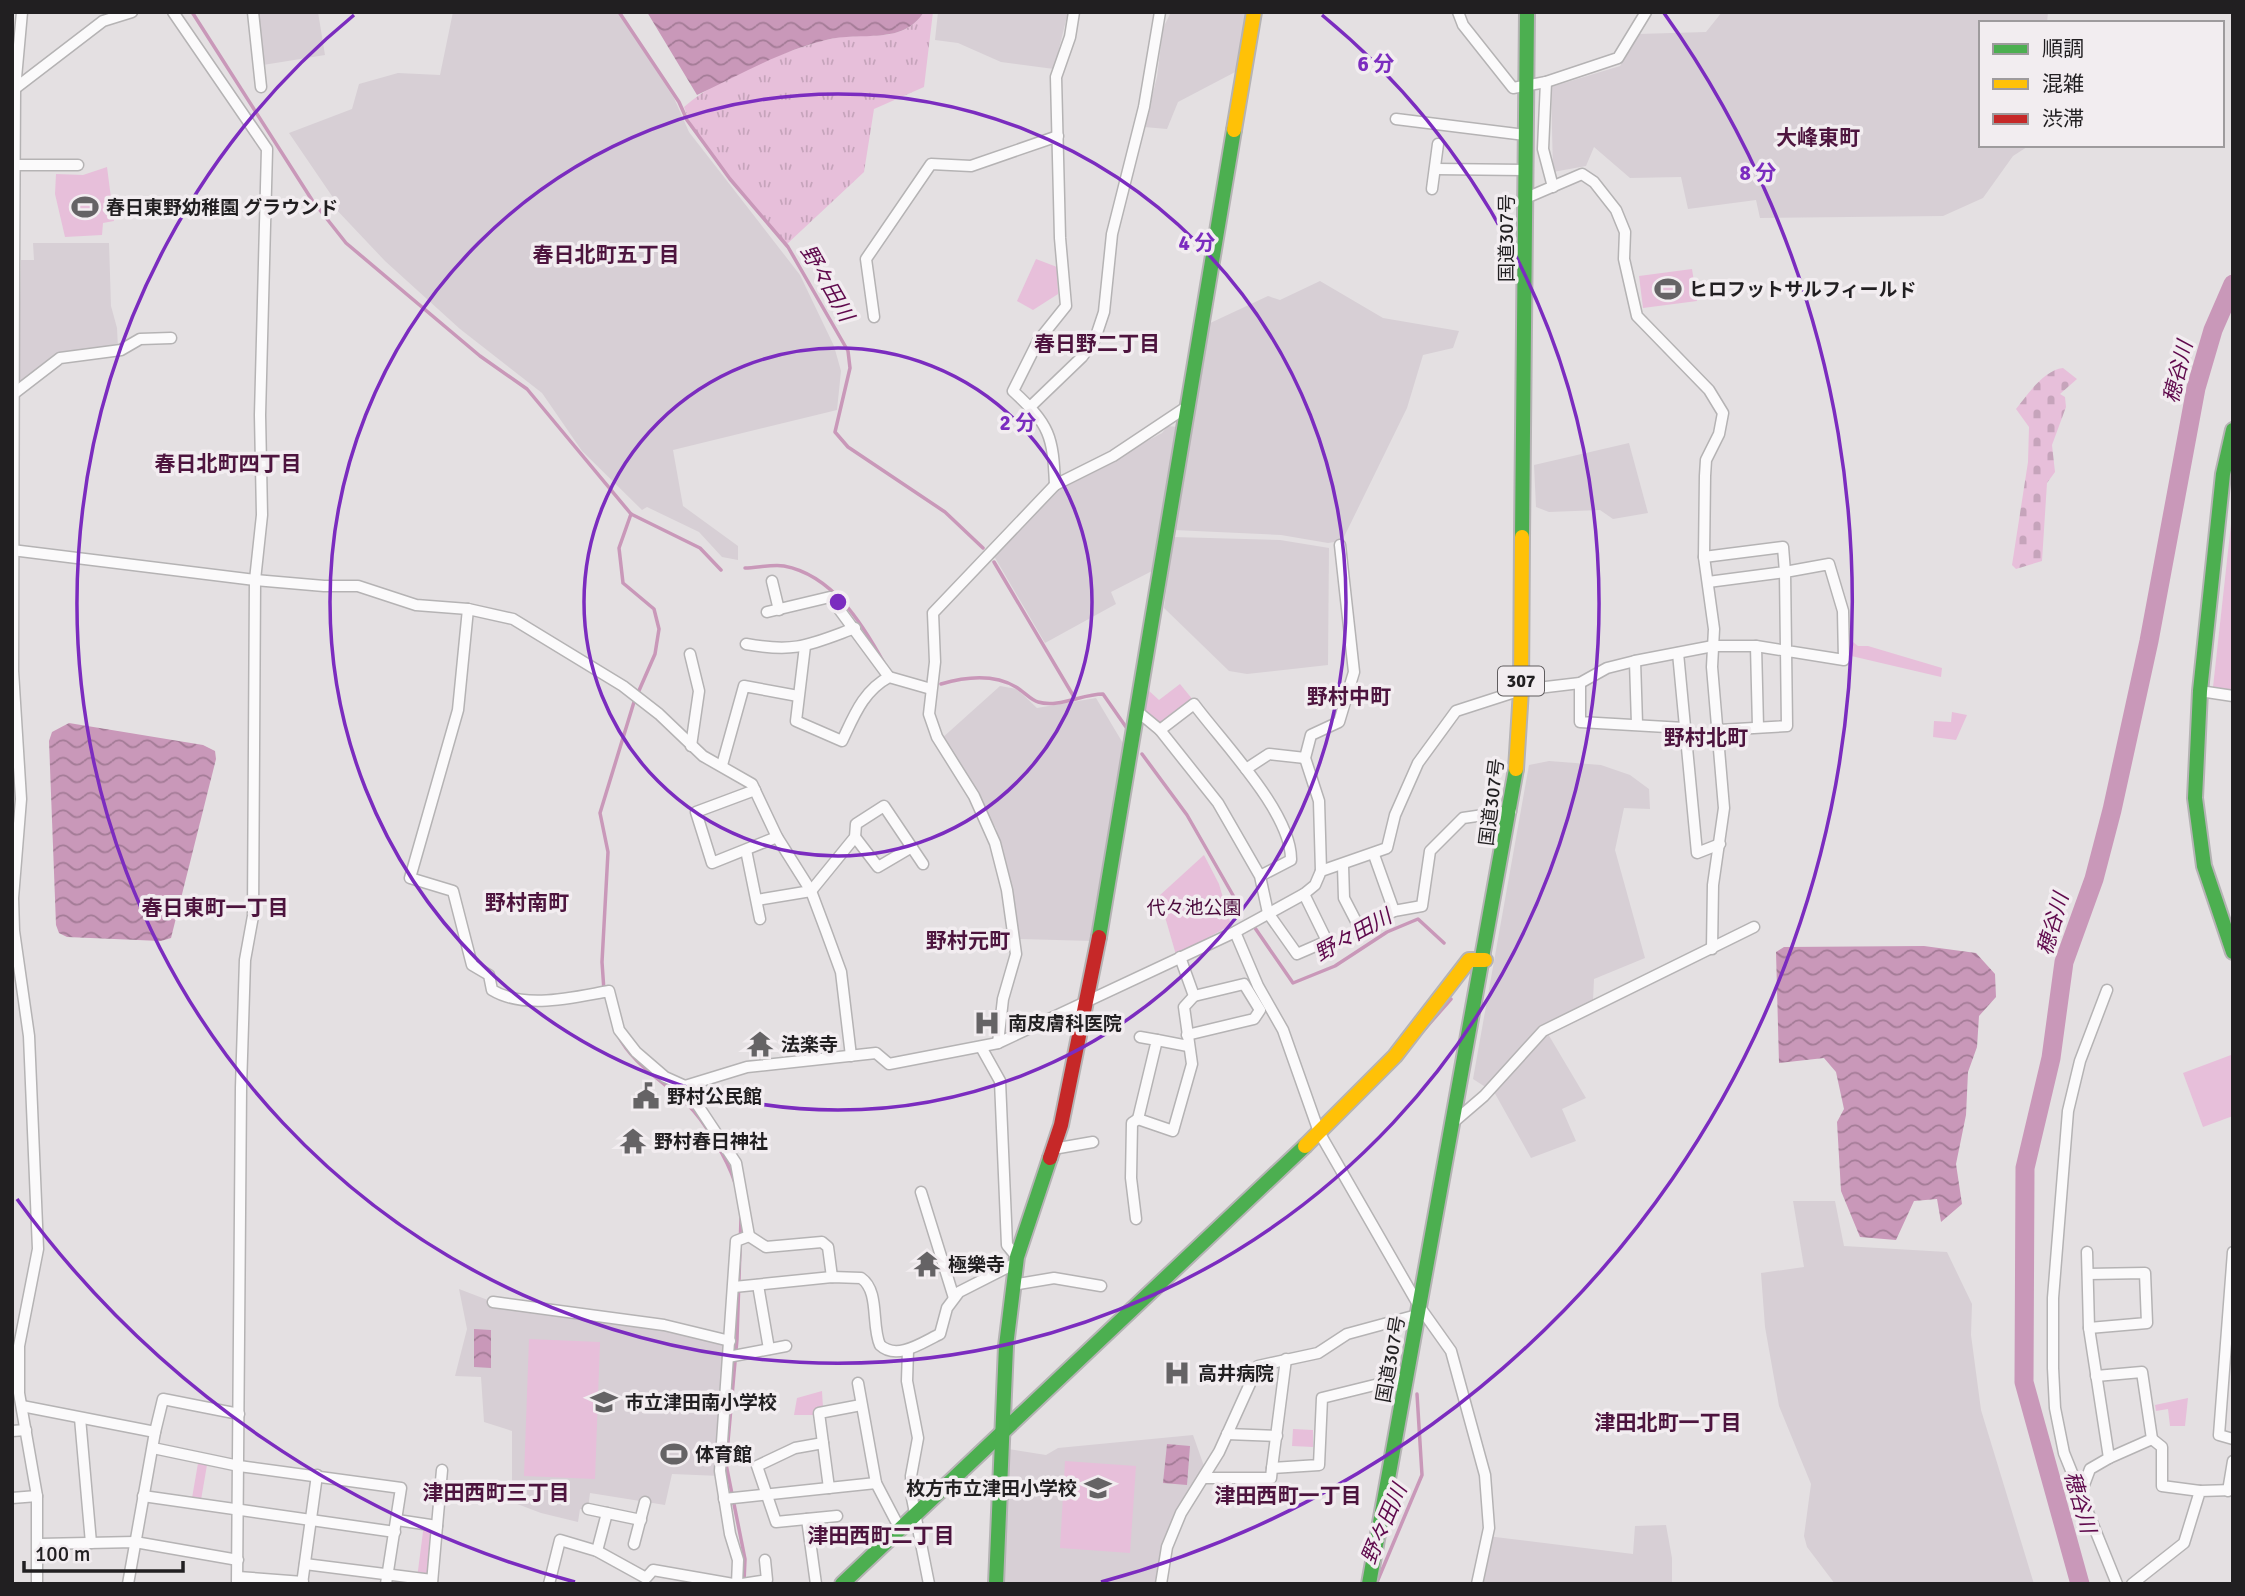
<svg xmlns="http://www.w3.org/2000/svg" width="2245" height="1596" viewBox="0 0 2245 1596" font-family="Signika,'Noto Sans JP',sans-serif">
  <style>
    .built { fill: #d7cfd5 }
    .grass { fill: url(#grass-tufts) }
    .cemetery { fill: url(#cemetery-stones) }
    .park { fill: #e7bfda }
    .water { fill: url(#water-waves) }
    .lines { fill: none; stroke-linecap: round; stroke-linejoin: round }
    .stream { stroke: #c998b9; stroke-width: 3.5 }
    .river { stroke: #c998b9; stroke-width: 19 }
    .street-casing { stroke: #b5b3b4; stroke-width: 13 }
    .fast-casing { stroke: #b5b3b4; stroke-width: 18 }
    .slow-casing { stroke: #b5b3b4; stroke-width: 18 }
    .jam-casing { stroke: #b5b3b4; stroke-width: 18 }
    .street { stroke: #fbfafb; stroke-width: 10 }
    .fast { stroke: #4caf50; stroke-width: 14 }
    .slow { stroke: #ffc107; stroke-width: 14 }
    .jam { stroke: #c62828; stroke-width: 14 }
    .ring { fill: none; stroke: #7b2cbf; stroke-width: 3.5 }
    .labels { text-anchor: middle; stroke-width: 7; stroke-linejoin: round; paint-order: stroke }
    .shield { fill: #f2edf0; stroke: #605d5f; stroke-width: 2 }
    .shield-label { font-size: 18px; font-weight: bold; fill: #211f21 }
    .poi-label { font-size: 19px; font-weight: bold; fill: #211f21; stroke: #f2edf0; text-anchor: start }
    .street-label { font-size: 19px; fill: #211f21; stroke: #f2edf0 }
    .park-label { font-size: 19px; fill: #4b0b3c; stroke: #f2edf0 }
    .neighbourhood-label { font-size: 21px; font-weight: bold; fill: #4d143e; stroke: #f2edf0 }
    .water-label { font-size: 21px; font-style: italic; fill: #5f094c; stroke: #f2edf0 }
    .centre { fill: #7b2cbf; stroke: #f2edf0; stroke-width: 3.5 }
    .ring-label { font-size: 21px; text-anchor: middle; font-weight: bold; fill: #7b2cbf; stroke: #f2edf0; stroke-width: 7; stroke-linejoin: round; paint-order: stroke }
  </style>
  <defs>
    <pattern id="grass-tufts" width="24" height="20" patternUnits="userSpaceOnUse" patternTransform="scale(1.75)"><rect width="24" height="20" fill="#e7bfda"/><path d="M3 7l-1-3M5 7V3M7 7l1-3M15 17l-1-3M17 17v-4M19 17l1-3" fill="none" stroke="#c6a4bb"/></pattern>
    <pattern id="cemetery-stones" width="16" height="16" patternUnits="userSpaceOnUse" patternTransform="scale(1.75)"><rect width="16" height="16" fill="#e7bfda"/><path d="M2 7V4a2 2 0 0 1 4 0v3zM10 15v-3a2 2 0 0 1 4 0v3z" fill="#c6a4bb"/></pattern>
    <pattern id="water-waves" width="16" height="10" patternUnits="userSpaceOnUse" patternTransform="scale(1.75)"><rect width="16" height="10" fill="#c998b9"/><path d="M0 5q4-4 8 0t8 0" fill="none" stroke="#a37b96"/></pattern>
  </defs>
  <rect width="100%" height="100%" fill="#e4e0e2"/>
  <g class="built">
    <path d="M256,12H318L325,55L263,65Z"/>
    <path d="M453,12H618L674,98L689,132L800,275L834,346L841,371L837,410L673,450L683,506L738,546V560L722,557L699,532L647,507L642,510L582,451L542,393L460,329L385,261L333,206L334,199L289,133L352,109L359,84L398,73L440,75Z"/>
    <path d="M938,12H1068L1054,69L1001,62L958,43L935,40Z"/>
    <path d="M1171,12H1248L1239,70L1178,102L1167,129L1144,127L1157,77L1163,28Z"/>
    <path d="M1722,12H2048L2047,23H1981V145H2030L2013,156L1983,198L1943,216L1760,218L1756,200L1688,209L1681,177L1630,178L1594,147L1586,166L1553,172L1551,87L1620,66L1638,34L1706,32Z"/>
    <path d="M33,243H109L111,306L117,328L118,348L62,353L18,385L21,260H34Z"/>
    <path d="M1320,281L1383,318L1459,331L1453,348L1423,355L1407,408L1342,541L1328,543L1281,535L1174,530L1206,325L1268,296L1280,300Z"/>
    <path d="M1168,426L1178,427L1156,569L1111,592L1116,604L1045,643L994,556L1056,490L1162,433Z"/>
    <path d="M1629,443L1648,513L1613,519L1600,510L1549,512L1536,507L1534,465Z"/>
    <path d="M1173,537L1280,540L1329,548L1328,665L1247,674L1229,671L1164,608Z"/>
    <path d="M1000,686L1017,689L1037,708L1096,698L1124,745L1093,941L1020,939L996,828L941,739Z"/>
    <path d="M1549,761L1601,765L1630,775L1649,789L1650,809L1624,808L1615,850L1645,958L1594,979L1593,1001L1540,1030L1487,1088L1473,1079L1529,765Z"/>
    <path d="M1548,1034L1586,1098L1562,1109L1576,1141L1531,1158L1493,1090Z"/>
    <path d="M1793,1201H1835L1844,1246L1947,1252L1972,1304L1971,1335L1981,1410L2034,1584H1835L1807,1547L1804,1536L1811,1484L1779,1406L1765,1327L1761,1273L1804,1267Z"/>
    <path d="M459,1289L493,1302L664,1325L730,1341L720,1476L672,1474L665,1505L590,1493L588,1509H580L578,1522L541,1513L512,1502V1431L484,1422L481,1377L455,1376L467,1329Z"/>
    <path d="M1193,1435L1204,1466L1178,1510L1157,1584H1002L1008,1449L1046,1455L1058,1448Z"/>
    <path d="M1666,1525L1672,1558V1584H1477L1487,1536L1633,1554L1635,1526Z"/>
  </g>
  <path class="grass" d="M924,12H933L924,87L874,109L864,172L787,244C756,207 699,151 684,107C718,77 782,52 826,40C862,30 901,47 924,12Z"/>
  <path class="cemetery" d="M2063,368L2077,379L2060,394L2065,397L2066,407L2052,445L2055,472L2047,483L2042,561L2016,569L2012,565L2028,462L2029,427L2016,409C2027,395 2044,370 2063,368Z"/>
  <g class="park">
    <path d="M107,167L114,221L103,223L102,235L65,237L55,194L56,174L83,175Z"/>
    <path d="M1036,259L1057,267L1058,294L1033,310L1017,301Z"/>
    <path d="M1692,269L1697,301L1643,308L1639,276Z"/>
    <path d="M2233,506V691L2213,687Z"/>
    <path d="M1848,638L1858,646H1868L1942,668L1941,677L1847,655Z"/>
    <path d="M1180,684L1193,700L1161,723L1142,709L1148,690L1159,700Z"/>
    <path d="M1952,712L1967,715L1956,740L1933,737L1934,721L1951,722Z"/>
    <path d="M1204,855L1219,884L1231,925L1176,955L1159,896Z"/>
    <path d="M2231,1055L2233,1116L2203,1127L2183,1073Z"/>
    <path d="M529,1339L600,1342L595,1479L524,1476Z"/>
    <path d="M822,1391L823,1407L816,1409L815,1415H794L797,1398Z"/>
    <path d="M2188,1398L2185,1426H2170L2168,1409L2156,1411L2155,1405Z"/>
    <path d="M1293,1429L1313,1430V1447L1292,1446Z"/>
    <path d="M1065,1461L1136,1466L1130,1553L1060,1548Z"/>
    <path d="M198,1463L207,1465L201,1500L192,1498Z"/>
    <path d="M424,1524L437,1526L432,1580L417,1578Z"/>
  </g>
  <g class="water">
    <path d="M647,12H924C902,46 862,31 826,40C781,51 739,75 697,95Z"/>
    <path d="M69,723L203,745L215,751L216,759L171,938L161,941L67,937L59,933L56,925L49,741L52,732Z"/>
    <path d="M1924,946L1976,953L1995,974L1996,997L1979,1016L1977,1047L1968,1072L1966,1115L1956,1164L1962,1204L1941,1222L1937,1199L1914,1201L1896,1240L1860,1237L1841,1191L1837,1122L1844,1109L1836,1072L1824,1058L1779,1063L1776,952L1784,947Z"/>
    <path d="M474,1329L491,1330V1368L474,1367Z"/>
    <path d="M1167,1444L1190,1446L1187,1485L1163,1483Z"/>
  </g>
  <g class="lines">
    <g class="stream">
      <path d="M192,12L312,200L346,243L480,356L527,389L631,514L700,548L721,570"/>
      <path d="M619,12L679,102L687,120L730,179L788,247L848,351L850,368L835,432L848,447L945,512L983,548"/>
      <path d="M994,562L1074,697"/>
      <path d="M745,568C757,568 772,564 784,566C832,575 862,623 884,663"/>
      <path d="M941,684C965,677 994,674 1016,687C1023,691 1032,701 1038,702C1059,708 1082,694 1103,694L1126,727"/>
      <path d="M1142,754L1187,815L1238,904"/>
      <path d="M1255,928L1293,983L1335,966L1387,932L1418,919L1444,943"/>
      <path d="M604,991L602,962L608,852L600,813L634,702L655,654L659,629L654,609L623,583L619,548L631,514"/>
      <path d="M1423,1031L1451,999"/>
      <path d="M618,1035C632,1064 664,1081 687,1104C704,1120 728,1160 735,1183"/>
      <path d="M741,1218L737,1339L726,1464L745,1559L744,1582"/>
      <path d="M1377,1582L1422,1475L1417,1394"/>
    </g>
    <path class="river" d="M2080,1584L2024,1382L2025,1168L2051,1058L2064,962L2094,879L2112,810L2149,641L2196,388L2213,330L2233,284"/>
    <g class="street-casing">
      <g id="street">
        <path d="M22,12L15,89L14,268L13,671L21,799L13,898L14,931L29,1036L38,1249L19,1346V1393L37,1496V1584"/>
        <path d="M173,12L267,149L260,415L262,515L255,580L253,916L245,960L241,1088L237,1584"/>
        <path d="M253,12L261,87"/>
        <path d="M1458,12L1463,25L1513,88L1546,82L1618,58L1646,12"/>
        <path d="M1546,82L1543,149L1553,187"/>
        <path d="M13,90L103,21L132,12"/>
        <path d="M1396,119L1525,135"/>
        <path d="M12,165H78"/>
        <path d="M1435,169L1525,170"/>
        <path d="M1432,189L1438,144"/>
        <path d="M1526,198L1582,174L1594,182L1616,210L1625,232L1624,259L1637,316L1709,390L1723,413L1719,434L1706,460L1705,476L1704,557L1714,629L1712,667L1724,808L1713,885L1712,949"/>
        <path d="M874,317L866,259L931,164L971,166L1058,136"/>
        <path d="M12,395L60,358L121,350L140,339L171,338"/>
        <path d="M1030,407L1082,357L1095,339L1104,312L1112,234L1144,107L1160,12"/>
        <path d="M1055,485C1053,436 1050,425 1013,391L1038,341L1066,306L1060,238L1056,77L1070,37L1074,12"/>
        <path d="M12,550L255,580L324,586H358L416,605L468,609L513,619L623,686L659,714L703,756L752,784L777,837L811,891L826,931L841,972L851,1056"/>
        <path d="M1704,557L1783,547L1785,572L1708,582"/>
        <path d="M772,581L779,610"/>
        <path d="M468,609L458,710L410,878L453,891L472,965L489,975L492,990C525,1010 574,997 609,991L619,1030L636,1052L665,1077L685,1086L736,1163L749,1236L736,1241L720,1471L730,1534L738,1560L737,1584"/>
        <path d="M767,612L830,597L889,677"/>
        <path d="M746,644C796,653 809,645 855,628"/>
        <path d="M805,646L796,721L842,741C854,716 863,691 889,677L931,689"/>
        <path d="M1756,646L1758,727"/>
        <path d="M1678,653L1697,853L1720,844"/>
        <path d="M690,654L699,691L691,746"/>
        <path d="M1635,661L1637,724"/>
        <path d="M1580,683V722L1684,728"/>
        <path d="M2200,691L2233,696"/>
        <path d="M1137,711L1160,730"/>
        <path d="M722,765L744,686L798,696"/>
        <path d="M1246,769L1269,754L1305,758"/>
        <path d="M755,790L696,812L712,863L777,837"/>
        <path d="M855,837L878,867L912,847"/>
        <path d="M746,850L760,919"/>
        <path d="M1374,855L1394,911L1422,906L1430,851L1463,818L1511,811"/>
        <path d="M1343,866L1344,898L1360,929L1394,911"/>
        <path d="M1321,871L1319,801L1305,758L1311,735L1339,722L1354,672L1340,545"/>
        <path d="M1260,876L1291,860C1292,813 1222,742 1194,704L1160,730L1218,803L1260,876L1268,913L1297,954L1327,941L1304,894"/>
        <path d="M757,900L811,891L855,837L856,824L884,806L923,864"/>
        <path d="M1235,932L1258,986L1283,1030L1319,1132L1419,1306L1451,1351L1485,1475L1489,1528L1477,1584"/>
        <path d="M2107,990L2080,1061L2068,1111L2053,1298V1368L2055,1408L2064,1453L2117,1584"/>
        <path d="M1187,1035L1254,1019L1260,1010L1244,984L1194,996"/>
        <path d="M1140,1037L1157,1040L1138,1119L1173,1131L1192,1064L1184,1007L1194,996L1180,957"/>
        <path d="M1157,1040L1188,1046"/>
        <path d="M998,1043L1003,999L1016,954L1007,890L995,843L974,796L937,737L929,714L935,662L933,613L1055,485L1113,456L1188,406"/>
        <path d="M981,1047L1000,1081L1007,1245L1017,1257"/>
        <path d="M685,1086L747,1067L876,1053L889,1064L998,1043L1235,932L1304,894L1315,885L1321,871L1387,848L1395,815L1418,763L1456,711L1521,690L1580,683L1607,668L1635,661L1713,646H1756L1844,660L1843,611L1829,564L1785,572L1787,726L1719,730"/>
        <path d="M1456,1120L1484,1096L1543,1031L1754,927"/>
        <path d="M1053,1149L1093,1142"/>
        <path d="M921,1192L954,1298"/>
        <path d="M1136,1219L1131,1178L1132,1123L1138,1119"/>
        <path d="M749,1236L766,1247L822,1242L828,1247L832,1277"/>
        <path d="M2233,1252L2219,1435L2233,1439"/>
        <path d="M2088,1274L2145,1273L2147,1323L2089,1328"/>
        <path d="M758,1285L769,1349"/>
        <path d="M1012,1285L1054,1278L1101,1286"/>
        <path d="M734,1287L832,1277L861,1278C880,1291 871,1325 880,1345C897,1361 923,1342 940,1334L947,1308L959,1292L1016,1263"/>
        <path d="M493,1302L664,1325L730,1341"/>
        <path d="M908,1350L907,1381L918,1438L911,1476L912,1498L929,1584"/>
        <path d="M728,1357L786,1346"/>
        <path d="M2096,1376L2142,1372L2152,1439L2109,1458"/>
        <path d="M858,1383L876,1483L900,1529"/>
        <path d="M22,1406L155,1432"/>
        <path d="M80,1418L91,1543"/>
        <path d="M12,1431L26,1430"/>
        <path d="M1227,1434L1277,1436"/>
        <path d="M2152,1439L2162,1447V1486L2200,1491"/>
        <path d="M823,1443L795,1448L757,1466L776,1522L837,1516"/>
        <path d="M153,1448L239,1466L401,1488L386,1584"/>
        <path d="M1272,1468L1286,1359"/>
        <path d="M1205,1478H1271L1272,1468L1319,1465L1322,1398L1407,1377"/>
        <path d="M829,1488L819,1413L861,1405"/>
        <path d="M2228,1491L2233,1461"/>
        <path d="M2081,1493L2090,1469L2109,1458L2089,1328L2087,1252"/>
        <path d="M143,1496L395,1532"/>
        <path d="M12,1498L37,1496"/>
        <path d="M724,1499L876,1483"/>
        <path d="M588,1509L641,1520"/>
        <path d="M807,1519L816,1584"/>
        <path d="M397,1520L437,1526L432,1583"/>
        <path d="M437,1526L442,1470"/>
        <path d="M40,1544L135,1542L238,1560"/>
        <path d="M634,1544L645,1502"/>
        <path d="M597,1551L607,1513"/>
        <path d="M305,1564L432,1580"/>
        <path d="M238,1577L303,1582"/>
        <path d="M128,1584L155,1432L163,1399L239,1414"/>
        <path d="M302,1584L317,1475"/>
        <path d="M549,1584L560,1540L597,1551L646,1578L653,1570L733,1584"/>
        <path d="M742,1584L767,1580L765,1560"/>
        <path d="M1161,1584L1167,1547L1181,1513L1219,1452L1258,1366L1318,1353L1347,1334L1417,1315"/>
        <path d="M2132,1584L2184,1543L2200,1491L2233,1490"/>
      </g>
    </g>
    <g class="fast-casing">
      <g id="fast">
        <path d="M2233,430L2223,474L2200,691L2195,798L2204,866L2233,952"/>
        <path d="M1522,537L1527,12"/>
        <path d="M1099,937L1234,130"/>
        <path d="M842,1584L1305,1146"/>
        <path d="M996,1584L1006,1346L1017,1257L1050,1158"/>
        <path d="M1369,1584L1516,769"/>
      </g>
    </g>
    <g class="slow-casing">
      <g id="slow">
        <path d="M1234,130L1254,12"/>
        <path d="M1516,769L1521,690L1522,537"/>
        <path d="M1305,1146L1395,1056L1469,960H1485"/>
      </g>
    </g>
    <g class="jam-casing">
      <path id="jam" d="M1050,1158L1061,1125L1099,937"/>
    </g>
    <use href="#street" class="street"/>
    <use href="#fast" class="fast"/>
    <use href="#slow" class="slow"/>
    <use href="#jam" class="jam"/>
  </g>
  <g class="ring">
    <circle cx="838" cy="602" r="254"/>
    <circle cx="838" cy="602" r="508"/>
    <path d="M1322 15A761 761 0 1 1 354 15"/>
    <path d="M575 1582A1015 1015 0 0 1 17 1199M1664 13A1015 1015 0 0 1 1101 1582"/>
  </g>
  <defs>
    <g id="stadium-bare" transform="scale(2.1)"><path d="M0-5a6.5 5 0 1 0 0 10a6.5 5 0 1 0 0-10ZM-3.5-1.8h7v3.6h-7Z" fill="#656365" stroke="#f2edf0" stroke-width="2.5" paint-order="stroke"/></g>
    <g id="hospital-bare" transform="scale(2.1)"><path d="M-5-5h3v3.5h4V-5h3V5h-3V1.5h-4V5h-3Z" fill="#656365" stroke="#f2edf0" stroke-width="2.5" paint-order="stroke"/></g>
    <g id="temple-bare" transform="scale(2.1)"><path d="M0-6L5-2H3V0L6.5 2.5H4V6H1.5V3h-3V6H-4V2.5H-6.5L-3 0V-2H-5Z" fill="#656365" stroke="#f2edf0" stroke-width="2.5" paint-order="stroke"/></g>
    <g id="civic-bare" transform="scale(2.1)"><path d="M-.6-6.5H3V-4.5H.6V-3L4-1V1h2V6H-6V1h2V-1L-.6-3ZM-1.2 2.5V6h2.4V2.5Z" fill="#656365" stroke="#f2edf0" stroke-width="2.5" paint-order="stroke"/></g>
    <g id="school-bare" transform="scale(2.1)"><path d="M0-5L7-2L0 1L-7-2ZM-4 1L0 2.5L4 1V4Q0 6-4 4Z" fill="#656365" stroke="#f2edf0" stroke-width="2.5" paint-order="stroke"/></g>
  </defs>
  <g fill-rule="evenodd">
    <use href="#stadium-bare" x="85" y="207"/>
    <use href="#stadium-bare" x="1668" y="289"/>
    <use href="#hospital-bare" x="987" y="1023"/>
    <use href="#temple-bare" x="760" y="1044"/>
    <use href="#civic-bare" x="646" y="1096"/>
    <use href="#temple-bare" x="633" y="1141"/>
    <use href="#temple-bare" x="927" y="1264"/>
    <use href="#hospital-bare" x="1177" y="1373"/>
    <use href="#school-bare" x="604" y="1402"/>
    <use href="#stadium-bare" x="674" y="1454"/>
    <use href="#school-bare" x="1098" y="1488"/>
  </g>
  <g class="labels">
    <rect class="shield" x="1498" y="666.5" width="46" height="29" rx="5"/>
    <g class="shield-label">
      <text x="1521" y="687">307</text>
    </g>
    <g class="poi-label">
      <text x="106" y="214">春日東野幼稚園 グラウンド</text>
      <text x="1689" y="296">ヒロフットサルフィールド</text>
      <text x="1008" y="1030">南皮膚科医院</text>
      <text x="781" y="1051">法楽寺</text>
      <text x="667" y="1103">野村公民館</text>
      <text x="654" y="1148">野村春日神社</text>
      <text x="948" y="1271">極樂寺</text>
      <text x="1198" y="1380">高井病院</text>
      <text x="625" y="1409">市立津田南小学校</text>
      <text x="695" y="1461">体育館</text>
      <text x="1077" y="1495" text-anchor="end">枚方市立津田小学校</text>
    </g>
    <g class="street-label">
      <text transform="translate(1506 238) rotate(-90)" y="7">国道307号</text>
      <text transform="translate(1491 802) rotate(-83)" y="7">国道307号</text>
      <text transform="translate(1390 1359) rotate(-80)" y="7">国道307号</text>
    </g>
    <g class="park-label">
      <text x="1194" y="914">代々池公園</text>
    </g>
    <g class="neighbourhood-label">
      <text x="1818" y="145">大峰東町</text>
      <text x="606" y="262">春日北町五丁目</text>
      <text x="1097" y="351">春日野二丁目</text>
      <text x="228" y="471">春日北町四丁目</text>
      <text x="1349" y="704">野村中町</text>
      <text x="1706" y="745">野村北町</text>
      <text x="527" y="910">野村南町</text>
      <text x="215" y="915">春日東町一丁目</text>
      <text x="968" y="948">野村元町</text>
      <text x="1668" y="1430">津田北町一丁目</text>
      <text x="496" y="1500">津田西町三丁目</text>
      <text x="1288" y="1503">津田西町一丁目</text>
      <text x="881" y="1543">津田西町二丁目</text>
    </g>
    <g class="water-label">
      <text transform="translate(827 283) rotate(60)" y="7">野々田川</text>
      <text transform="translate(2178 372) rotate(-76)" y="7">穂谷川</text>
      <text transform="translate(2053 924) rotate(-74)" y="7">穂谷川</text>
      <text transform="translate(1353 935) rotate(-29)" y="7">野々田川</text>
      <text transform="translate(2080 1502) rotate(74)" y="7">穂谷川</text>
      <text transform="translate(1384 1524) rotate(-67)" y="7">野々田川</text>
    </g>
  </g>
  <circle cx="838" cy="602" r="10" class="centre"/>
  <g class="ring-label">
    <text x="1376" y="71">6 分</text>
    <text x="1758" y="180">8 分</text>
    <text x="1197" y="250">4 分</text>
    <text x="1018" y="430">2 分</text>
  </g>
  <rect width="2245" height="1596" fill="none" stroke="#211f21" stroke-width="28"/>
  <rect x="1979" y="21" width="245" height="126" fill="#f2edf0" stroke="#9e9b9d" stroke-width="2"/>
  <rect x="1993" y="44" width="35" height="10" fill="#4caf50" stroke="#9e9b9d" stroke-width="2"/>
  <text x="2042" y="56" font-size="21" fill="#211f21">順調</text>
  <rect x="1993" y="79" width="35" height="10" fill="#ffc107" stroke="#9e9b9d" stroke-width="2"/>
  <text x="2042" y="91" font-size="21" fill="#211f21">混雑</text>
  <rect x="1993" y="114" width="35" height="10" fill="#c62828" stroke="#9e9b9d" stroke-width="2"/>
  <text x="2042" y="126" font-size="21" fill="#211f21">渋滞</text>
  <path d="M24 1561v10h159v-10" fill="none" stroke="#211f21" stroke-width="3.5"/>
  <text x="35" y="1561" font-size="21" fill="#211f21" stroke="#f2edf0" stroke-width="5" paint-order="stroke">100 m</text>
</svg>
